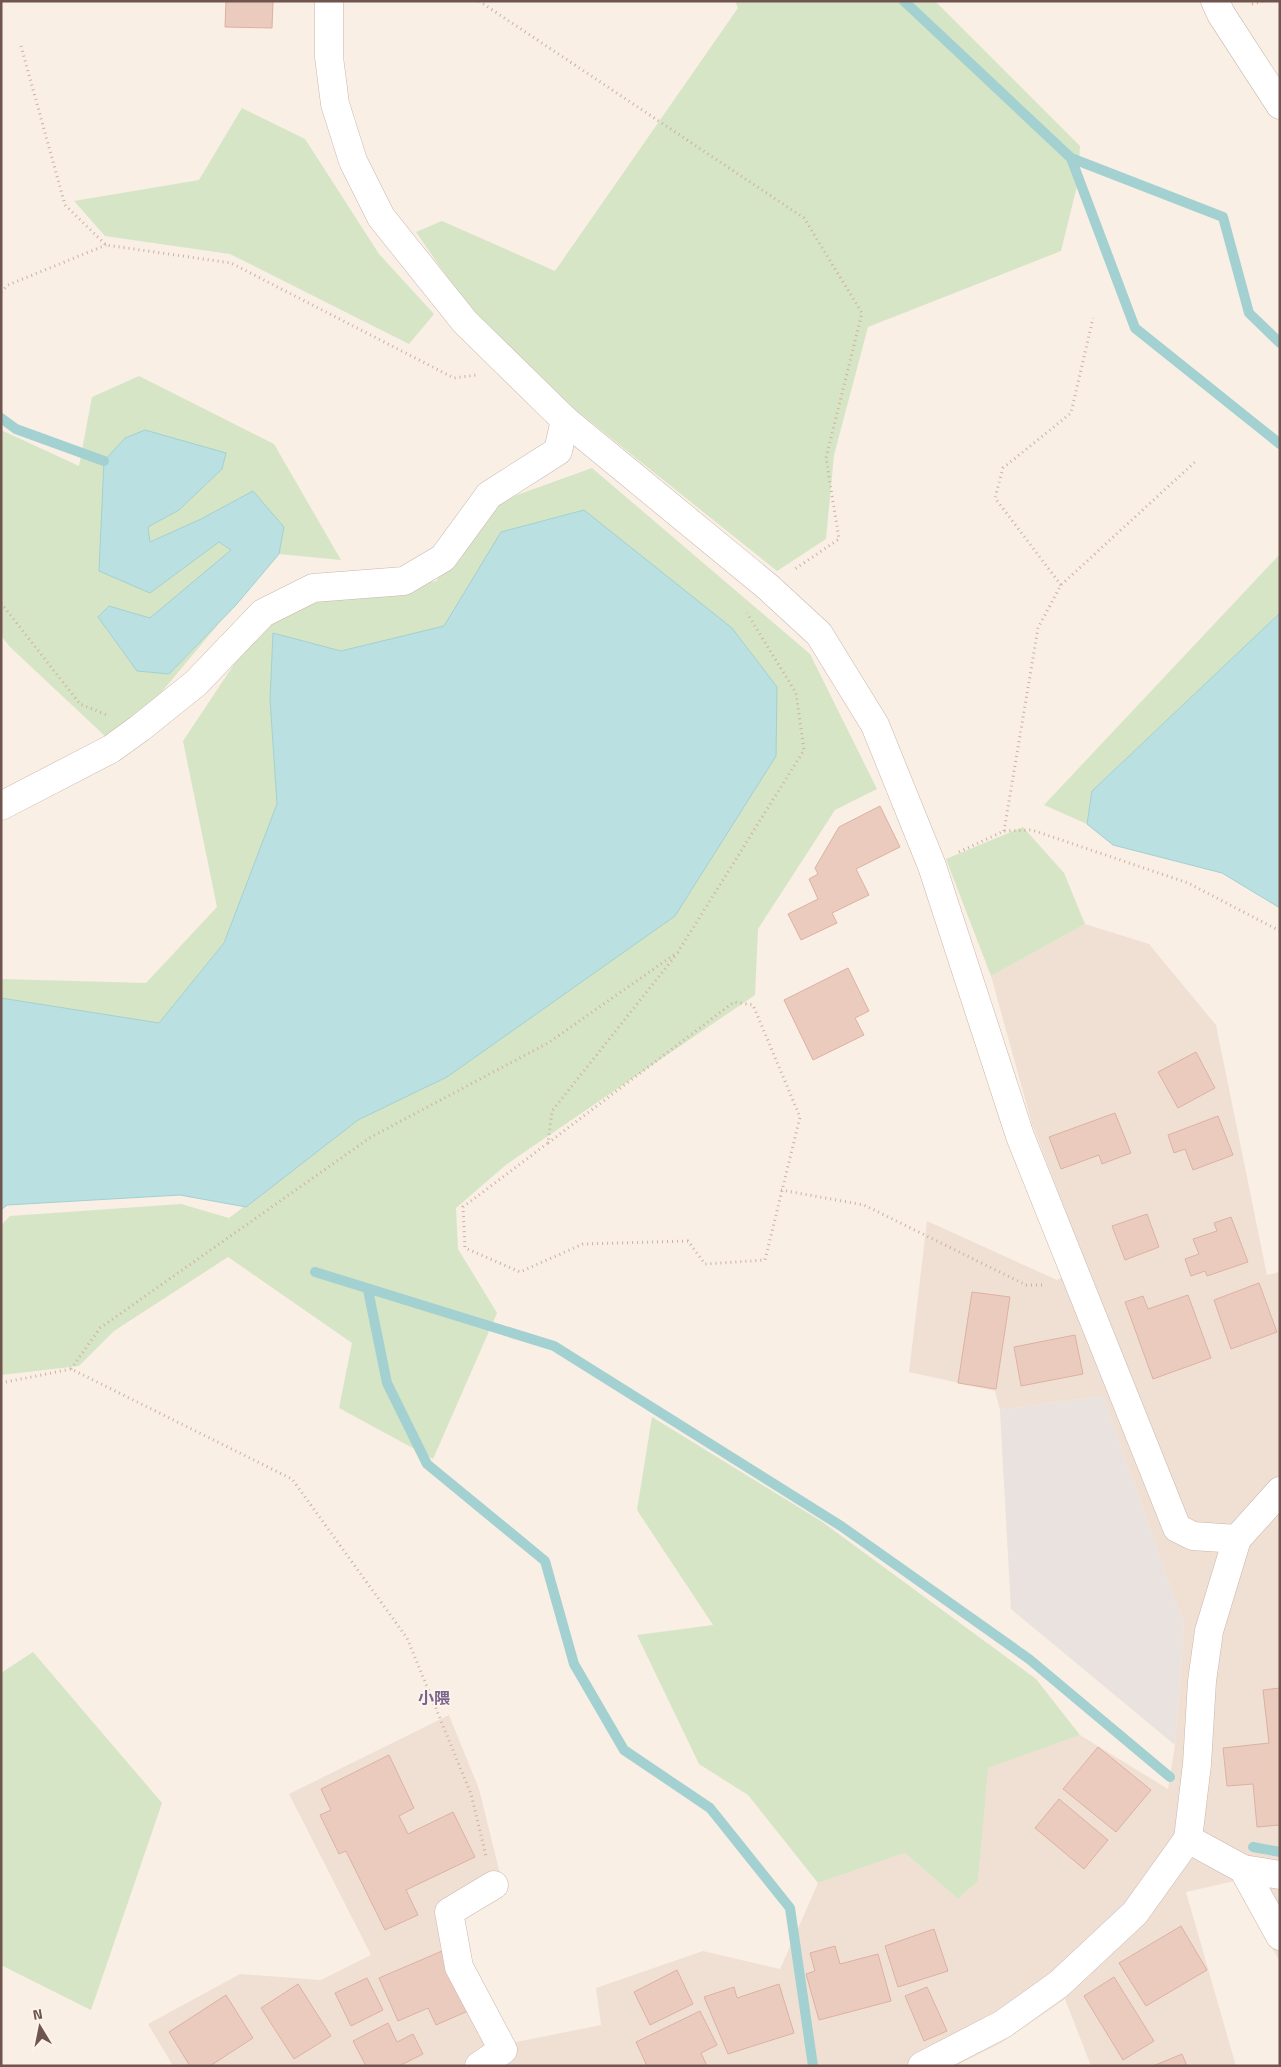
<svg xmlns="http://www.w3.org/2000/svg" width="1281" height="2067" viewBox="0 0 1281 2067" font-family="'Titillium Web','Noto Sans JP',sans-serif">
  <style>
    .residential { fill: #f0e0d4 }
    .industrial { fill: #e9e2de }
    .green { fill: #d6e5c5 }
    .water { fill: #bbe0e1; stroke: #a3d0d1 }
    .lines { fill: none; stroke-linecap: round; stroke-linejoin: round }
    .stream { stroke: #a3d0d1; stroke-width: 10 }
    .building { fill: #eccbbf; stroke: #dcb1a1 }
    .minor-casing { stroke: #c9b6ac; stroke-width: 29 }
    .path { stroke: #d0afa3; stroke-width: 3; stroke-dasharray: 1 4; stroke-linecap: butt }
    .minor { stroke: #fff; stroke-width: 28 }
    .labels { text-anchor: middle; stroke-width: 4; stroke-linejoin: round; paint-order: stroke }
    .neighbourhood-label { font-size: 16px; font-weight: bold; fill: #7a658c; stroke: #fdf3ea }
  </style>
  <rect width="100%" height="100%" fill="#f9efe4"/>
  <path class="residential" d="M1085,924L1149,944L1216,1025L1267,1275L1280,1272V1962L1235,1881L1186,1892L1236,2066H1091L1065,1999L1001,2043L955,2066H173L148,2024L240,1974L321,1980L371,1955L289,1794L449,1715L479,1789L504,1890L459,1917L466,1961L511,2043L601,2025L596,1988L703,1951L780,1969L818,1883L905,1853L958,1899L978,1881L987,1768L1080,1735L1168,1789L1175,1745L1184,1625L1103,1396L1000,1410L995,1391L909,1372L927,1221L1057,1280L1086,1264L1032,1124L991,976Z"/>
  <path class="industrial" d="M1103,1396L1184,1625L1175,1745L1011,1609L1000,1410Z"/>
  <g class="green">
    <path d="M735,1H935L1080,146L1078,182L1061,251L868,327L834,455L826,539L777,571L571,406L470,310L416,232L442,221L555,271L738,8Z"/>
    <path d="M242,108L305,139L379,254L434,314L409,344L230,254L105,236L74,201L199,180Z"/>
    <path d="M139,376L274,444L341,560L279,554L284,527L201,519L149,542L148,527L179,510L222,469L145,430L150,593L219,542L232,550L150,618L109,606L98,617L137,671L169,674L221,621L149,707L106,737L9,646L1,635V430L79,466L92,397Z"/>
    <path d="M592,468L810,654L877,789L835,810L758,929L755,995L507,1164L456,1208L458,1249L497,1313L433,1459L339,1408L352,1343L228,1257L114,1331L79,1366L1,1375V1225L10,1216L181,1204L229,1218L358,1120L447,1077L584,510L502,532L444,626L341,651L273,633L270,699L277,804L224,943L159,1023L1,998V979L146,983L217,907L183,741L255,633L308,603L436,581L500,501Z"/>
    <path d="M1280,554V613L1092,791L1087,824L1044,805Z"/>
    <path d="M1023,827L1064,873L1085,924L991,976L946,859Z"/>
    <path d="M652,1417L821,1521L1036,1679L1080,1735L988,1768L978,1881L958,1899L905,1853L818,1883L748,1795L699,1764L637,1635L713,1625L637,1510Z"/>
    <path d="M33,1652L162,1803L91,2010L1,1965V1673Z"/>
  </g>
  <g class="water">
    <path d="M145,430L226,453L222,469L179,510L148,527L150,542L201,519L253,491L284,527L279,554L236,605L169,674L137,671L98,617L109,606L150,618L231,550L219,542L150,593L99,571L104,461L125,438Z"/>
    <path d="M584,510L732,628L777,687L776,756L675,916L447,1077L358,1120L246,1207L180,1195L7,1205L1,1210V998L159,1023L224,943L277,804L270,699L273,633L341,651L444,626L501,532Z"/>
    <path d="M1280,613V908L1222,873L1113,845L1087,824L1092,791Z"/>
  </g>
  <g class="lines">
    <g class="stream">
      <path d="M904,1L1071,158L1135,328L1280,444"/>
      <path d="M1071,158L1223,217L1249,313L1280,343"/>
      <path d="M1,418L16,429L104,461"/>
      <path d="M315,1272L554,1346L841,1526L1029,1659L1170,1777"/>
      <path d="M368,1290L387,1383L427,1464L545,1561L574,1664L624,1750L710,1808L790,1908L813,2066"/>
      <path d="M1253,1847L1280,1852"/>
    </g>
  </g>
  <g class="building">
    <path d="M226,1H273L272,28L225,27Z"/>
    <path d="M880,806L900,847L856,869L869,895L832,913L837,923L801,940L788,914L818,899L809,879L818,874L815,868L839,827Z"/>
    <path d="M848,968L869,1011L855,1018L864,1035L813,1060L784,1000Z"/>
    <path d="M1196,1052L1215,1088L1178,1108L1158,1072Z"/>
    <path d="M1115,1113L1131,1153L1102,1164L1099,1155L1061,1169L1049,1137Z"/>
    <path d="M1218,1116L1233,1155L1193,1170L1185,1149L1174,1153L1168,1135Z"/>
    <path d="M1147,1214L1159,1247L1125,1260L1112,1226Z"/>
    <path d="M1231,1217L1248,1262L1207,1276L1205,1271L1191,1276L1185,1259L1199,1254L1193,1239L1217,1231L1214,1223Z"/>
    <path d="M1259,1283L1277,1332L1231,1349L1214,1300Z"/>
    <path d="M972,1292L1010,1297L996,1389L958,1383Z"/>
    <path d="M1188,1295L1211,1358L1153,1379L1125,1302L1143,1296L1148,1309Z"/>
    <path d="M1075,1335L1083,1374L1021,1386L1014,1347Z"/>
    <path d="M1280,1688V1825L1257,1827L1253,1784L1227,1786L1223,1748L1269,1743L1263,1690Z"/>
    <path d="M1098,1747L1151,1790L1116,1832L1063,1789Z"/>
    <path d="M389,1755L414,1808L399,1816L408,1834L453,1812L475,1857L406,1890L418,1915L385,1930L346,1851L339,1854L320,1815L331,1810L321,1789Z"/>
    <path d="M1059,1799L1108,1840L1084,1869L1035,1828Z"/>
    <path d="M1181,1926L1207,1970L1146,2006L1119,1963Z"/>
    <path d="M934,1929L948,1971L898,1987L885,1946Z"/>
    <path d="M835,1946L840,1964L878,1954L891,2001L819,2020L806,1974L815,1971L810,1953Z"/>
    <path d="M442,1951L468,2011L436,2025L428,2008L398,2021L379,1978Z"/>
    <path d="M677,1970L693,2004L650,2025L634,1992Z"/>
    <path d="M1114,1977L1154,2041L1123,2060L1084,1996Z"/>
    <path d="M367,1978L383,2010L351,2026L335,1993Z"/>
    <path d="M298,1984L331,2036L294,2059L261,2008Z"/>
    <path d="M779,1984L794,2033L728,2054L704,1997L734,1987L737,1998Z"/>
    <path d="M927,1987L947,2031L924,2041L905,1996Z"/>
    <path d="M226,1995L253,2038L210,2066H190L169,2032Z"/>
    <path d="M700,2011L717,2045L701,2053L707,2066H647L636,2042Z"/>
    <path d="M388,2023L397,2042L413,2034L423,2054L399,2066H366L353,2041Z"/>
    <path d="M1182,2054L1187,2066H1153Z"/>
  </g>
  <g class="lines">
    <g class="minor-casing">
      <g id="minor">
        <path d="M329,1V57L335,104L353,161L381,217L465,322L565,420L768,587L819,634L875,725L932,866L1020,1136L1177,1528L1193,1536L1237,1539"/>
        <path d="M1215,1L1221,14L1280,105"/>
        <path d="M1,806L111,749L140,728L196,683L263,613L313,588L404,581L443,558L489,495L558,451L565,420"/>
        <path d="M1188,1839L1243,1869L1280,1936"/>
        <path d="M1243,1869L1280,1875"/>
        <path d="M479,2066L503,2050L459,1967L449,1912L494,1885"/>
        <path d="M922,2066L1003,2024L1059,1984L1135,1913L1188,1839L1197,1764L1202,1681L1209,1631L1237,1539L1280,1491"/>
      </g>
    </g>
    <g class="path">
      <path d="M479,1L804,218L862,313L826,458L839,539L795,569"/>
      <path d="M1252,4L1263,1"/>
      <path d="M21,46L65,205L106,245L231,263L454,378L476,375"/>
      <path d="M1,292L8,285L106,245"/>
      <path d="M1061,585L995,498L1003,468L1071,413L1093,318"/>
      <path d="M1,603L80,704L107,715"/>
      <path d="M1004,831L1038,628L1061,585L1196,461"/>
      <path d="M959,852L1004,831L1032,830L1188,883L1280,931"/>
      <path d="M548,1143L734,1002L753,1005L800,1117L765,1260L705,1264L688,1241L583,1244L520,1272L465,1248L463,1207L548,1143L552,1111L676,955"/>
      <path d="M781,1190L864,1205L1026,1285H1046"/>
      <path d="M71,1369L100,1328L371,1137L548,1043L678,952L804,750L796,693L747,613"/>
      <path d="M1,1383L71,1369L292,1479L407,1638L471,1794L486,1856"/>
    </g>
    <use href="#minor" class="minor"/>
  </g>
  <g class="labels">
    <g class="neighbourhood-label">
      <text x="434" y="1704">小隈</text>
    </g>
  </g>
  <rect width="1281" height="2067" fill="none" stroke="#6f554d" stroke-width="5"/>
  <g transform="translate(40 2027) rotate(350)" stroke="#fdf3ea" stroke-width="4" paint-order="stroke">
  <path d="M0-4L9 19L0 12L-9 19Z" fill="#6f554d"/>
  <text y="-8" font-size="14" font-weight="bold" text-anchor="middle" fill="#6f554d">N</text>
  </g>
</svg>
